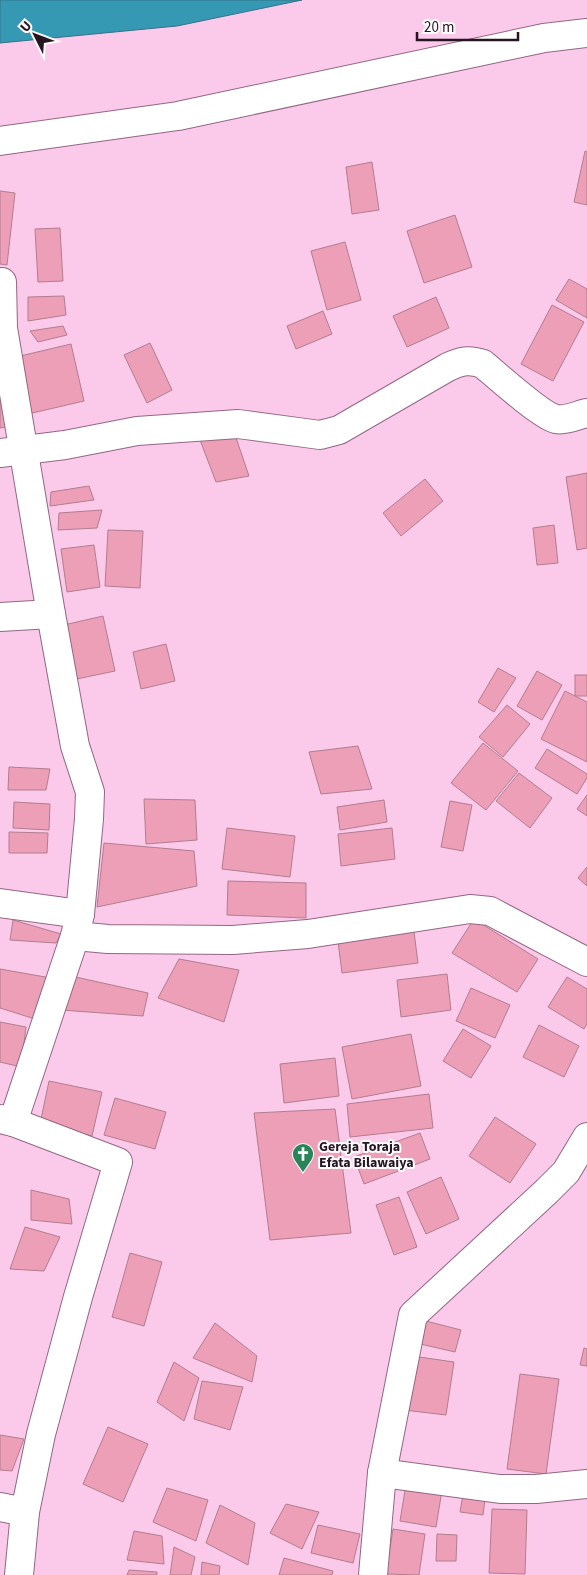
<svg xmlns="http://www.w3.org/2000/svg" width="587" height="1575" viewBox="0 0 587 1575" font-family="'Source Sans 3',sans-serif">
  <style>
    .water { fill: #3699b3; stroke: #327288 }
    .building { fill: #ed9fb8; stroke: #b27d8e }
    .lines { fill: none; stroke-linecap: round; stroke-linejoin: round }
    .street-casing { stroke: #926784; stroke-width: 30 }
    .street { stroke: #fff; stroke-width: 28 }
    .labels { text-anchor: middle; stroke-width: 4; stroke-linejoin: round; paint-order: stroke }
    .poi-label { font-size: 14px; font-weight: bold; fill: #271622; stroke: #fcfcfc; text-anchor: start }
  </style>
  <rect width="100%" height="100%" fill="#fbcaeb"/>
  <path class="water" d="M0,0H302L177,26L0,43Z"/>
  <g class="building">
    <path d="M585,151L587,152V205L574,202Z"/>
    <path d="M372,162L379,210L352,214L346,167Z"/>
    <path d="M0,191L15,193L7,265L0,264Z"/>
    <path d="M455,215L472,267L424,283L407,231Z"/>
    <path d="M60,228L63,281L38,282L35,229Z"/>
    <path d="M345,242L361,300L327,310L311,251Z"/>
    <path d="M569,279L587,289V318L556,300Z"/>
    <path d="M64,296L66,315L28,321V297Z"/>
    <path d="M436,297L449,328L407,347L393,316Z"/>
    <path d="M552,305L584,322L553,381L521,364Z"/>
    <path d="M323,311L332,334L296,349L287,326Z"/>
    <path d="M63,326L67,335L38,342L30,331Z"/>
    <path d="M150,343L172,390L147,403L124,355Z"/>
    <path d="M71,344L84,401L28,414L16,357Z"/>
    <path d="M0,377L7,427L0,428Z"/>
    <path d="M232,426L249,476L216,482L200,440Z"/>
    <path d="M587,473V548L577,550L566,477Z"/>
    <path d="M425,479L443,501L401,536L383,513Z"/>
    <path d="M89,486L94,500L50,506L51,492Z"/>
    <path d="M102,510L97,528L58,530L59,513Z"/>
    <path d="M554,525L558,563L537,565L533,528Z"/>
    <path d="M108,530L143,531L140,588L105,586Z"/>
    <path d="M94,545L100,587L67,592L61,549Z"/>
    <path d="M103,616L115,671L67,681L55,627Z"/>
    <path d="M166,644L175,681L141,689L133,652Z"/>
    <path d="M498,668L516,678L494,712L478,702Z"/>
    <path d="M537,671L562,685L542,720L517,706Z"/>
    <rect x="575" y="675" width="12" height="21"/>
    <path d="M565,691L587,702V762L541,739Z"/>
    <path d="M507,705L530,724L503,757L479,737Z"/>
    <path d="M483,743L518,771L486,810L451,783Z"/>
    <path d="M358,746L372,789L321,794L309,752Z"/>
    <path d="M547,749L587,774V778L577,794L535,768Z"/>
    <path d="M9,767L50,769L46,790H8Z"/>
    <path d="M519,773L552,798L530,828L496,801Z"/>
    <path d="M587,795V816L577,809Z"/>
    <path d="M144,799L195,800L197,840L146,844Z"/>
    <path d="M384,800L387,822L340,830L337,807Z"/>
    <path d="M450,801L472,805L463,851L441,847Z"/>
    <path d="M14,802L50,804L49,830L13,828Z"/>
    <path d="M227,828L295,836L290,877L222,869Z"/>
    <path d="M392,828L395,859L341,866L338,834Z"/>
    <path d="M9,832L48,833L47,853H9Z"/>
    <path d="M104,843L194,851L197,886L97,907Z"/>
    <path d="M587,867V886L578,878Z"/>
    <path d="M228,881L306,883V918L227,915Z"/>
    <path d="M474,919L538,959L517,992L452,953Z"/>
    <path d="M13,920L61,934L56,943L10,940Z"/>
    <path d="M413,924L418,963L342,973L337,934Z"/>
    <path d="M179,959L239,970L224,1022L158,998Z"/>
    <path d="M0,969L51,978L35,1019L0,1008Z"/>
    <path d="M447,974L451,1010L401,1017L397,980Z"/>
    <path d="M71,976L148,993L143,1016L61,1010Z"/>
    <path d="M567,977L587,989V1024L584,1029L548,1007Z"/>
    <path d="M471,988L510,1005L495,1038L456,1021Z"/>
    <path d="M0,1022L26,1027L21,1067L0,1062Z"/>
    <path d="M539,1025L579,1046L564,1077L523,1057Z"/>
    <path d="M463,1029L491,1046L471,1078L443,1061Z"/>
    <path d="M411,1034L421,1086L352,1099L342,1047Z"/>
    <path d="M335,1058L339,1096L284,1103L280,1064Z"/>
    <path d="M49,1081L102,1092L92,1136L40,1124Z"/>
    <path d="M429,1094L433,1128L350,1137L347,1104Z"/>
    <path d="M115,1098L166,1112L155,1149L104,1135Z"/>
    <path d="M335,1109L351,1233L270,1240L254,1113Z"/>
    <path d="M495,1117L536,1144L510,1183L469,1156Z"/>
    <path d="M420,1133L430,1159L364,1184L354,1157Z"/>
    <path d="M441,1177L459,1219L426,1234L407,1192Z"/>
    <path d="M31,1190L69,1199L72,1224L31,1220Z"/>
    <path d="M399,1197L417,1247L394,1255L376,1205Z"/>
    <path d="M25,1227L60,1237L44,1271L10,1269Z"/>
    <path d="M130,1253L162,1262L144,1326L112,1317Z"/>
    <path d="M422,1320L461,1330L455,1352L416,1343Z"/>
    <path d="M215,1323L257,1356L252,1382L193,1358Z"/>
    <path d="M584,1348L587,1349V1366L580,1365Z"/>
    <path d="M412,1356L454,1362L446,1415L404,1410Z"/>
    <path d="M174,1362L199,1378L184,1421L157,1402Z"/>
    <path d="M520,1374L559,1379L546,1474L507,1469Z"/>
    <path d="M202,1381L243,1387L230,1430L194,1419Z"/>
    <path d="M108,1427L148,1444L123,1502L83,1484Z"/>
    <path d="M0,1435L24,1439L12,1471L0,1470Z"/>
    <path d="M407,1478L443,1484L436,1527L400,1521Z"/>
    <path d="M167,1488L208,1500L196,1541L153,1522Z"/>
    <path d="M464,1489L486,1491L483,1515L460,1512Z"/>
    <path d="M286,1504L319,1512L302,1549L270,1533Z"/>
    <path d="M220,1505L255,1523L248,1565L206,1543Z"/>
    <path d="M492,1509L527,1510L525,1574L489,1573Z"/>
    <path d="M318,1525L360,1534L353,1563L311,1553Z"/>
    <path d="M393,1529L425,1534L419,1575L386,1574Z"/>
    <path d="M134,1531L162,1536L164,1564L127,1560Z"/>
    <path d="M437,1534L457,1535L456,1561H436Z"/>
    <path d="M174,1547L195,1557L191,1575H170Z"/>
    <path d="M284,1558L333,1571L332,1575H279Z"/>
    <path d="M202,1562L220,1566L219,1575H201Z"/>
    <path d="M129,1570L157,1572V1575H127Z"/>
  </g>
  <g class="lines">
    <g class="street-casing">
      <g id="street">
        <path d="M0,141L178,116L544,38L587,33"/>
        <path d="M2,282L3,328L51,614L75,746L90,792L89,819L80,914L75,936L13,1122"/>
        <path d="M0,453L65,445L137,431L195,427L238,424L320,435L339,430L448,367C461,361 469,359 483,364C496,375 542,416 556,419C565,421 578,415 587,413"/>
        <path d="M0,617L51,614"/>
        <path d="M0,903L80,914"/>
        <path d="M75,936L108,939L233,940L308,934L470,909L490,911L587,962"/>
        <path d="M0,1119L13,1122L118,1162L78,1297L41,1434L25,1512L19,1575"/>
        <path d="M382,1473L500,1489H536L587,1484"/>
        <path d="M0,1507L25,1512"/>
        <path d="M373,1575L382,1473L413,1315L547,1191L566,1172L587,1137"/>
      </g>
    </g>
    <use href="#street" class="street"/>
  </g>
  <defs>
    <g id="church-pin" transform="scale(1.125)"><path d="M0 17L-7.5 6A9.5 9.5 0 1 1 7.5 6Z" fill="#2a8459" stroke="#fcfcfc"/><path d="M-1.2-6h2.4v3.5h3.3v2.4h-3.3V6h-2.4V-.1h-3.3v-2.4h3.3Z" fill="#fff"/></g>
  </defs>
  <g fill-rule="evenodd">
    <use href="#church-pin" x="303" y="1154"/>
  </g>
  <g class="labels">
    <g class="poi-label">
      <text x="319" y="1151">Gereja Toraja<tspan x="319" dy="16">Efata Bilawaiya</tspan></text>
    </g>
  </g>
  <g transform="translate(35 35) rotate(312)" stroke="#fcfcfc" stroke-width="4" paint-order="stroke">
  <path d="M0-4L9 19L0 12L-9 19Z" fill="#271622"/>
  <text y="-8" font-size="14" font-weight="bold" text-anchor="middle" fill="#271622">U</text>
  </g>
  <path d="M417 32v8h101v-8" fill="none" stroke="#271622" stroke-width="2.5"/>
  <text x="424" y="32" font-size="15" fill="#271622" stroke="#fcfcfc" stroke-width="4" paint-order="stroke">20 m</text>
</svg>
